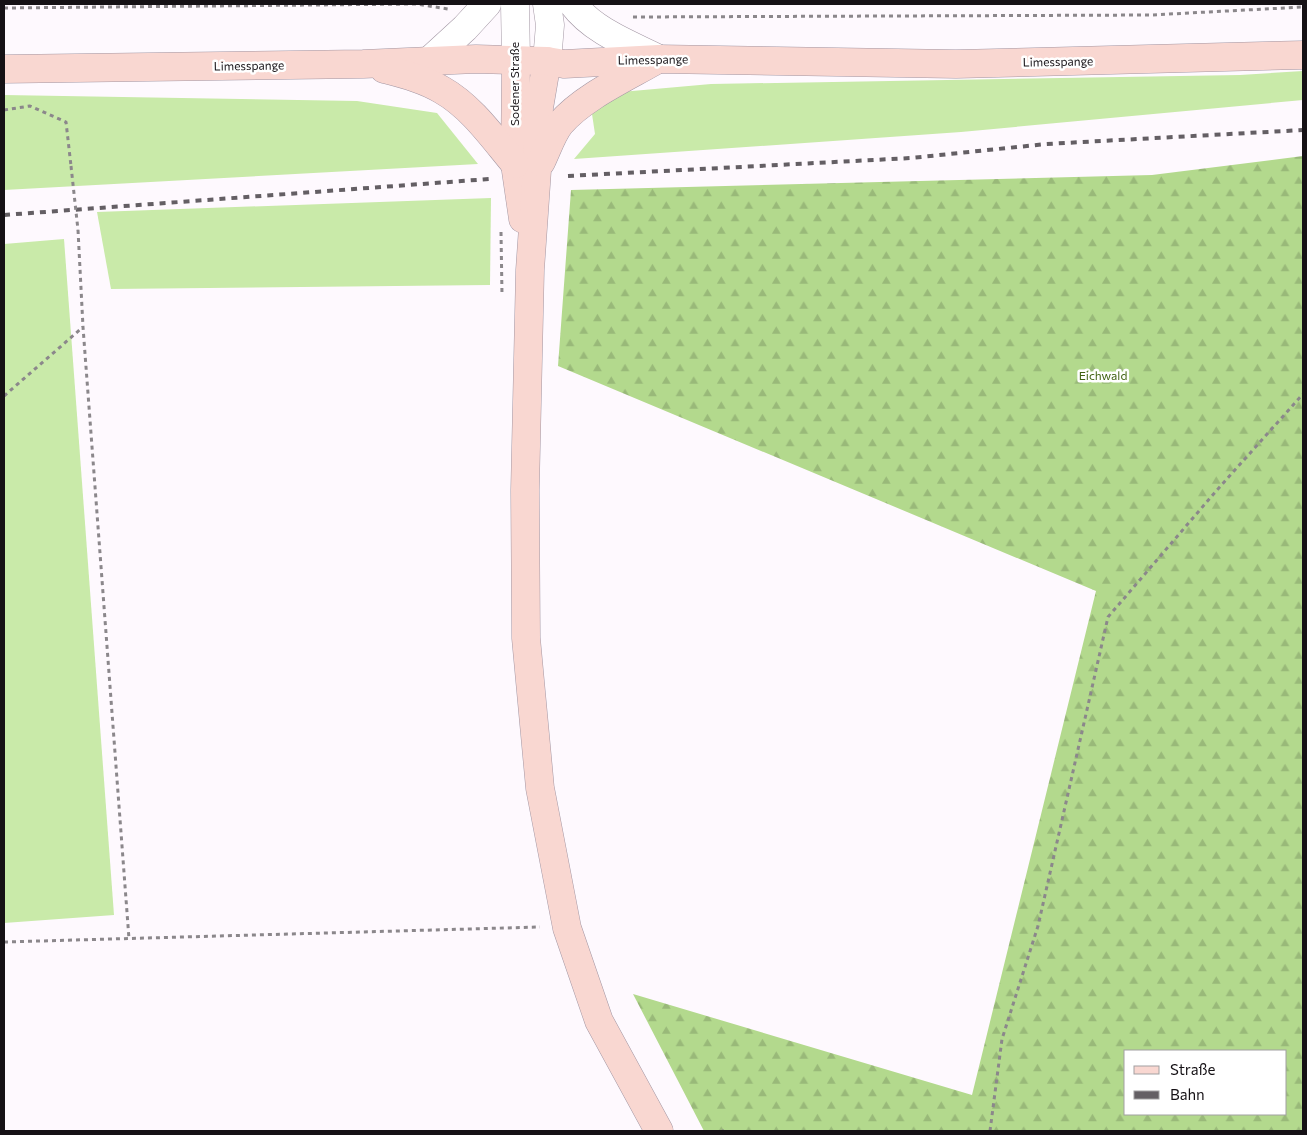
<svg xmlns="http://www.w3.org/2000/svg" width="1307" height="1135" viewBox="0 0 1307 1135" font-family="Commissioner,sans-serif">
  <style>
    .grass { fill: #c9eaa9 }
    .forest { fill: url(#forest-firs); fill-rule: evenodd }
    .lines { fill: none; stroke-linecap: round; stroke-linejoin: round }
    .tertiary-casing { stroke: #a397a4; stroke-width: 29 }
    .secondary-casing { stroke: #a397a4; stroke-width: 29 }
    .path { stroke: #8b878b; stroke-width: 3; stroke-dasharray: 4 4; stroke-linecap: butt }
    .tertiary { stroke: #fff; stroke-width: 28 }
    .secondary { stroke: #f9d7d1; stroke-width: 28 }
    .rail { stroke: #645f64; stroke-width: 4; stroke-dasharray: 6 6; stroke-linecap: butt }
    .path-bridge { stroke: #8b878b; stroke-width: 3; stroke-dasharray: 4 4; stroke-linecap: butt }
    .labels { text-anchor: middle; stroke-width: 5; stroke-linejoin: round; paint-order: stroke }
    .street-label { font-size: 12px; fill: #151115; stroke: #fff }
    .park-label { font-size: 12px; fill: #416213; stroke: #fff }
  </style>
  <defs>
    <pattern id="forest-firs" width="22" height="20" patternUnits="userSpaceOnUse" patternTransform="scale(1.25)"><rect width="22" height="20" fill="#b3d98d"/><path d="M5 1l3.5 6h-7zM16 11l3.5 6h-7z" fill="#99b979"/></pattern>
  </defs>
  <rect width="100%" height="100%" fill="#fef9fe"/>
  <g class="grass">
    <path d="M1303,71V100L961,132L574,159L595,134L592,114L621,92L711,84L1240,75Z"/>
    <path d="M4,95L357,101L437,113L478,164L4,190Z"/>
    <path d="M491,198L490,285L111,289L97,212Z"/>
    <path d="M64,239L114,915L4,923V244Z"/>
  </g>
  <path class="forest" d="M1303,156V1131H704L633,994L972,1095L1096,591L558,366L571,190L1152,175ZM1126,1051H1286V1114H1126Z"/>
  <g class="lines">
    <g class="tertiary-casing">
      <g id="tertiary">
        <path d="M515,4L516,60"/>
        <path d="M573,4C593,31 629,44 659,59"/>
        <path d="M429,61L465,28L487,4"/>
        <path d="M547,61L550,25L547,4"/>
      </g>
    </g>
    <g class="secondary-casing">
      <g id="secondary">
        <path d="M516,60L515,164L523,219"/>
        <path d="M547,61L539,108L537,170L530,270L525,490L526,638L540,788L567,928L599,1021L659,1131"/>
        <path d="M4,69L363,64L476,59L547,61L564,64L659,59L956,64L1303,55"/>
        <path d="M384,69C403,74 424,79 442,90C472,107 493,138 515,164"/>
        <path d="M541,162C547,150 552,134 560,124C582,98 623,79 653,62"/>
      </g>
    </g>
    <g class="path">
      <path d="M4,8L416,4L448,9"/>
      <path d="M633,17L1151,15L1303,7"/>
      <path d="M4,110L30,106L66,122L71,166"/>
      <path d="M78,230L83,327L129,939"/>
      <path d="M501,232L502,295"/>
      <path d="M4,396L83,327"/>
      <path d="M4,942L540,927"/>
      <path d="M722,1131H724"/>
      <path d="M990,1131L1002,1039L1038,926L1108,617L1217,490L1303,394"/>
    </g>
    <use href="#tertiary" class="tertiary"/>
    <use href="#secondary" class="secondary"/>
    <g class="rail">
      <path d="M568,176L911,158L1046,144L1303,130"/>
      <path d="M4,215L489,179"/>
    </g>
    <path class="path-bridge" d="M71,166L78,230"/>
  </g>
  <g class="labels">
    <g class="street-label">
      <text transform="translate(653 60) rotate(-1)" y="4">Limesspange</text>
      <text transform="translate(1058 62) rotate(-1)" y="4">Limesspange</text>
      <text transform="translate(249 66) rotate(-1)" y="4">Limesspange</text>
      <text transform="translate(515 84) rotate(-90)" y="4">Sodener Straße</text>
    </g>
    <g class="park-label">
      <text x="1103" y="380">Eichwald</text>
    </g>
  </g>
  <rect width="1307" height="1135" fill="none" stroke="#151115" stroke-width="10"/>
  <rect x="1124" y="1050" width="162" height="65" fill="#ffffff" stroke="#a1a0a1"/>
  <rect x="1134" y="1066" width="25" height="8" fill="#f9d7d1" stroke="#a1a0a1"/>
  <text x="1170" y="1075" font-size="15" fill="#151115">Straße</text>
  <rect x="1134" y="1091" width="25" height="8" fill="#645f64" stroke="#a1a0a1"/>
  <text x="1170" y="1100" font-size="15" fill="#151115">Bahn</text>
</svg>
